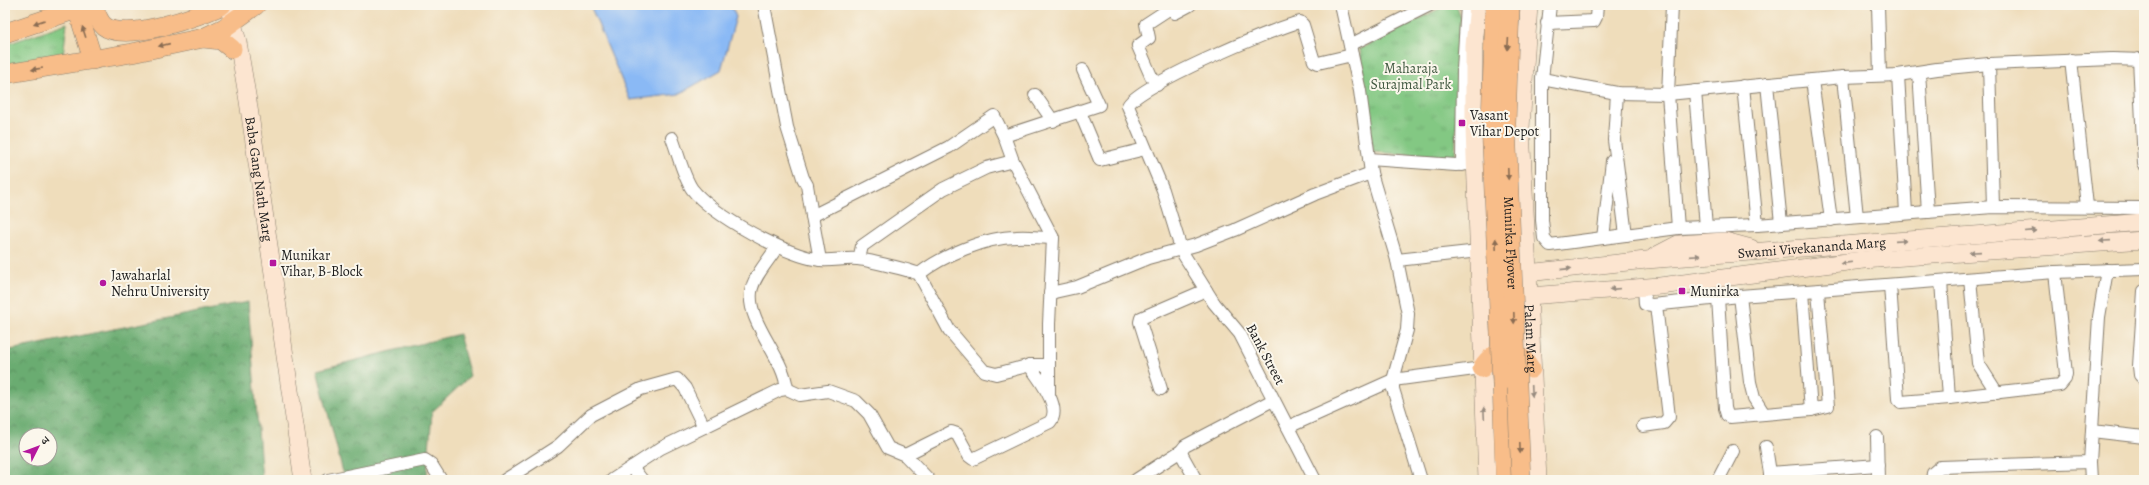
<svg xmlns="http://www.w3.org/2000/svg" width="2149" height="485" viewBox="0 0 2149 485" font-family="Alegreya,'Noto Serif Devanagari',serif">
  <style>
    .grass { fill: url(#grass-tufts); stroke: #507250 }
    .forest { fill: url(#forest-crowns); stroke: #436446; fill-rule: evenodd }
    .water { fill: #8ab9f5; stroke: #536a88 }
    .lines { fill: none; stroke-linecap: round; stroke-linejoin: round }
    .street-casing { stroke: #867c6c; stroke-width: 14 }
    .secondary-casing { stroke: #867c6c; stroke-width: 18 }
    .primary-casing { stroke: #867c6c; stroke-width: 20 }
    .street { stroke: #fff; stroke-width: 12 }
    .secondary { stroke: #fce5d0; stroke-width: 17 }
    .primary { stroke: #f8bd89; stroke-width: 19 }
    .primary-bridge-casing { stroke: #867c6c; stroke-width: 20; stroke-linecap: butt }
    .primary-bridge { stroke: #f8bd89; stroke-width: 19 }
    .oneway { fill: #8a6c52 }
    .oneway2 { fill: #978b7f }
    .poi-dot { fill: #b5179e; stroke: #fbf7ec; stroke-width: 1.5 }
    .labels { text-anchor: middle; stroke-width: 4; stroke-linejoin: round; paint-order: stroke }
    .park-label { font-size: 14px; fill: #405840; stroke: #fbf7ec }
    .poi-label { font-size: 14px; fill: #1c1c1c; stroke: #fbf7ec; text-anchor: start }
    .street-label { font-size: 14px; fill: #1c1c1c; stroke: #fbf7ec }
  </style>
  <defs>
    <pattern id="grass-tufts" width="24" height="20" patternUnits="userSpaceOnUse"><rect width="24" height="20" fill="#83c883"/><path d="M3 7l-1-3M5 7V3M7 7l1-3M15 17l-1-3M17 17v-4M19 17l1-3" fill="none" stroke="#71ab71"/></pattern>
    <pattern id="forest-crowns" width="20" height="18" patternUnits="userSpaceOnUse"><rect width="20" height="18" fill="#6aac71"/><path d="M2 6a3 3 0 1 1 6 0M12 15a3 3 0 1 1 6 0" fill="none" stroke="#568b5c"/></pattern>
  </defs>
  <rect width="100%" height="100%" fill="#fbf7ec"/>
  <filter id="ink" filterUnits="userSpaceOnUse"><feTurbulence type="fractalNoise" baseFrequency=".025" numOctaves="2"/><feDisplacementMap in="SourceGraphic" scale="8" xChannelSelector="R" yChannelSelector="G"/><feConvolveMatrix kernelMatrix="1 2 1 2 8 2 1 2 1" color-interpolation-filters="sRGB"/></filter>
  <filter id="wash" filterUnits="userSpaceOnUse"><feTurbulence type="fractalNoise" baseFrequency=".012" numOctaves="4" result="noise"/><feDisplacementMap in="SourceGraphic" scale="16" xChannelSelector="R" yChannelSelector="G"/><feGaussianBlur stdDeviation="0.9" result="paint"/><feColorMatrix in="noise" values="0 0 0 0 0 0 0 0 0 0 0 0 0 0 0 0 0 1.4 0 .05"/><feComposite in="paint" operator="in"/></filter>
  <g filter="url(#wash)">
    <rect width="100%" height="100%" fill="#efddbb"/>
    <g class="grass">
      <path d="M1447,5H1456L1461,18L1455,158L1373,152L1360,49Z"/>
      <path d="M67,23L63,56L5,65V45Z"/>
    </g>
    <g class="forest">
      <path d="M248,302L262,480H5V351ZM26,435H50V459H26Z"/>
      <path d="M459,334L470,376L432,412L427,475L405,480H345L317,370Z"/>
    </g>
    <path class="water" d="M590,5H731L736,17L721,70L679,94L630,100Z"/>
  </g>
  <g filter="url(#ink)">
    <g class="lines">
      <g class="street-casing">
        <g id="street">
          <path d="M764,5L787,127L803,178L807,185L812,216L949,147L994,116L1004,136L1099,105L1083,70"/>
          <path d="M1171,5L1175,13L1190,5"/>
          <path d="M1341,5L1360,91L1371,173L1397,260L1408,314L1407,330L1393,380V389L1421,480"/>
          <path d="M1550,5L1542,79V220L1544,238L1550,245L1678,228L1757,225L1993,207L2144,208"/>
          <path d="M1672,5L1668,94L1678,228"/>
          <path d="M1878,5L1880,75"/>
          <path d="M1547,23L1594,21L1596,17L1597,5"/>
          <path d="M1350,45L1430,5"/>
          <path d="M2139,59L2144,164"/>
          <path d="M2071,60L2087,206"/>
          <path d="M1989,64L1993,207"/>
          <path d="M1919,72L1928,212"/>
          <path d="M1898,75L1906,213"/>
          <path d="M1843,77L1857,217"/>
          <path d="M1542,79L1617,93L1668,94L1843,77L1898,75L1937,69L1989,64L2112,59L2144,60"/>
          <path d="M1812,80L1831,220"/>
          <path d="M1767,84L1781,223"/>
          <path d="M1157,85L1151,76L1138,46L1149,38L1146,24L1172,7"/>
          <path d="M1743,86L1757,225"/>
          <path d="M1695,91L1706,227"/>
          <path d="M1617,93L1614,140L1626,235"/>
          <path d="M1035,95L1053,121"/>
          <path d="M1080,112L1100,160L1145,149"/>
          <path d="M1004,136L1013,161L1053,238L1049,324V393"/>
          <path d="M672,138C678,153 683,176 692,189C712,215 788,257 821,260C833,261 845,258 857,259C863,259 913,271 919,274L949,330L984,371L996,374L1031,365H1048"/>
          <path d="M1369,159L1456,165L1469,164"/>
          <path d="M1462,165L1463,69L1467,5"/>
          <path d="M812,216L820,260"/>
          <path d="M1603,238L1612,161"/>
          <path d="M777,247C769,260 753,277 751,292C747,323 784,357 787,389"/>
          <path d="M859,259L862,246L943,189L986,168L1013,161"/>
          <path d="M1397,260L1479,251"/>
          <path d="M919,274C942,256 986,237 1016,237C1028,236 1041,238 1053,238"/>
          <path d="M1970,279L1978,363L1997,393"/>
          <path d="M1941,281L1949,398"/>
          <path d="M1890,285L1898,399L1901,402L1949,398L2060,385L2065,379L2066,374L2055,272"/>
          <path d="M1644,287L1645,304L1652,305L1740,296L2055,272L2144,269"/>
          <path d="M2144,291L2139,366L2140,375L2144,379"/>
          <path d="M1802,292L1811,410"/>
          <path d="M1050,293L1077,287L1148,258L1196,245L1235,230L1315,194L1371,173"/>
          <path d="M1740,296L1750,382L1754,398L1764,414"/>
          <path d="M1718,298L1725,408L1727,415L1730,417L1811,410L1828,406L1818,292"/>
          <path d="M1161,389L1140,322L1141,318L1206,290"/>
          <path d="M1643,426L1664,423L1669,417L1656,305"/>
          <path d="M1288,427L1393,380L1482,368"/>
          <path d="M2092,431L2144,437"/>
          <path d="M1877,437L1878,480"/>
          <path d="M1766,447L1770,473"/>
          <path d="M1181,451L1182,455L1196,480"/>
          <path d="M905,455L951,432L957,434L969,456L973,459L1050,422C1063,407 1037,376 1029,365"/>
          <path d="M632,467L642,480"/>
          <path d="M328,480L425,460L431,464L441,480"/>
          <path d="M505,480L558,446L591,415L641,389L677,379L685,388L704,427"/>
          <path d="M612,480L661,448L780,390L787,389L800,395L828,391L856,401L869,414L888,448L905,455L929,480"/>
          <path d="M1136,480L1181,451L1185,446L1273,400"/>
          <path d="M1315,480L1240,334L1214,303L1182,252L1163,190L1128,106C1136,86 1274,28 1300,22L1303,25L1314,61L1318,63L1352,55"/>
          <path d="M1718,480L1733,451"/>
          <path d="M1770,480V473L1878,465"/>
          <path d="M1932,480L1933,473L1940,467L2090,462"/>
          <path d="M2091,480L2090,462L2099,317L2107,270"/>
        </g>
      </g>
      <g class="secondary-casing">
        <g id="secondary">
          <path id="s1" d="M228,5L238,42L248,101L303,480"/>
          <path d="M1478,5L1474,46V129L1487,480"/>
          <path id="s2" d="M1529,5L1521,128L1538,480"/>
          <path d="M1655,256L1678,244L1725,241L1751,248"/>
          <path id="s3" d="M1480,273H1527L1646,260L2144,222"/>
          <path d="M1481,297L1529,296L1660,286L1863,260L2144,240"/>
        </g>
      </g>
      <g class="primary-casing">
        <g id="primary">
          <path d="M76,5L93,60"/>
          <path d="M93,5C96,12 98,21 104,26C125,43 200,16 222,5"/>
          <path d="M5,33L89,5"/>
          <path d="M203,38L224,28L256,5"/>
          <path d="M5,74L132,53L203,38L221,40L232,49"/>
          <path d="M1482,368C1496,346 1517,347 1531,369"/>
          <path d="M1502,381L1505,480"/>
        </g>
      </g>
      <use href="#street" class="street"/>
      <use href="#secondary" class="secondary"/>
      <use href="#primary" class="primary"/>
      <g class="primary-bridge-casing">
        <g id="primary-bridge">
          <path d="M1495,5L1491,122L1502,381"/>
          <path id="s4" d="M1510,5L1506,124L1521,480"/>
        </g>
      </g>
      <use href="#primary-bridge" class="primary-bridge"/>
    </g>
    <defs><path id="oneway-solid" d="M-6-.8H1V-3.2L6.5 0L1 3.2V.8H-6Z"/></defs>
    <g class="oneway">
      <use href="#oneway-solid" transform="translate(39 22) rotate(161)"/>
      <use href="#oneway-solid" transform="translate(84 32) rotate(-108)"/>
      <use href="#oneway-solid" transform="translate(1508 44) rotate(94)"/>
      <use href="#oneway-solid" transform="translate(164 45) rotate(167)"/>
      <use href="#oneway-solid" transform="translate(37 69) rotate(171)"/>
      <use href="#oneway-solid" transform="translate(1508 174) rotate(88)"/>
      <use href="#oneway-solid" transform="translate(1496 244) rotate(-92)"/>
      <use href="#oneway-solid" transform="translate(1514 318) rotate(88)"/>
      <use href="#oneway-solid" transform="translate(1520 448) rotate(88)"/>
    </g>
    <g class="oneway2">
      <use href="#oneway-solid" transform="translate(2031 231) rotate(-5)"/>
      <use href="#oneway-solid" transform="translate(1901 241) rotate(-4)"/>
      <use href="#oneway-solid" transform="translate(2105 241) rotate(176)"/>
      <use href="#oneway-solid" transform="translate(1975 252) rotate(176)"/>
      <use href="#oneway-solid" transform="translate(1695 256) rotate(-4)"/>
      <use href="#oneway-solid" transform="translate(1846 263) rotate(173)"/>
      <use href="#oneway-solid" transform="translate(1566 269) rotate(-6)"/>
      <use href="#oneway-solid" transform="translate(1615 289) rotate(175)"/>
      <use href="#oneway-solid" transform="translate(1532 391) rotate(87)"/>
      <use href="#oneway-solid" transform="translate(1484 413) rotate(-93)"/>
    </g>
  </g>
  <g class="poi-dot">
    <rect x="1458" y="119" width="8" height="8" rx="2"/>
    <rect x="269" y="259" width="8" height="8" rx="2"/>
    <circle cx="103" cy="283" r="4"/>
    <rect x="1678" y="287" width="8" height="8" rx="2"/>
  </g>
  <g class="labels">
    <g class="park-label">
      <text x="1411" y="73">Maharaja<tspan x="1411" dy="16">Surajmal Park</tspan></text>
    </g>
    <g class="poi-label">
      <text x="1470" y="120">Vasant<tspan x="1470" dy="16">Vihar Depot</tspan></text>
      <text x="281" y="260">Munikar<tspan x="281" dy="16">Vihar, B-Block</tspan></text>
      <text x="111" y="280">Jawaharlal<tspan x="111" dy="16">Nehru University</tspan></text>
      <text x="1690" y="296">Munirka</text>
    </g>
    <g class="street-label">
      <text dy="5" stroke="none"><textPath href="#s1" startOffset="177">Baba Gang Nath Marg</textPath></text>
      <text dy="5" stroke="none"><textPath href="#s4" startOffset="238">Munirka Flyover</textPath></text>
      <text dy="5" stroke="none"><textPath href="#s3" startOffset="333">Swami Vivekananda Marg</textPath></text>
      <text dy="5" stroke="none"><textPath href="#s2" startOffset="334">Palam Marg</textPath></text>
      <text transform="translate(1266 354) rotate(62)" y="5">Bank Street</text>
    </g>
  </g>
  <rect width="2149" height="485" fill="none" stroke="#fbf7ec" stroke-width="20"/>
  <g transform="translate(38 447) rotate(48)"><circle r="19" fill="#fbf7ec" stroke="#a29f99"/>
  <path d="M0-3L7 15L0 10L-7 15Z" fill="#b5179e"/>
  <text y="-6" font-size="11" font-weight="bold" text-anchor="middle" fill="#1c1c1c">उ</text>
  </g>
</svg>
